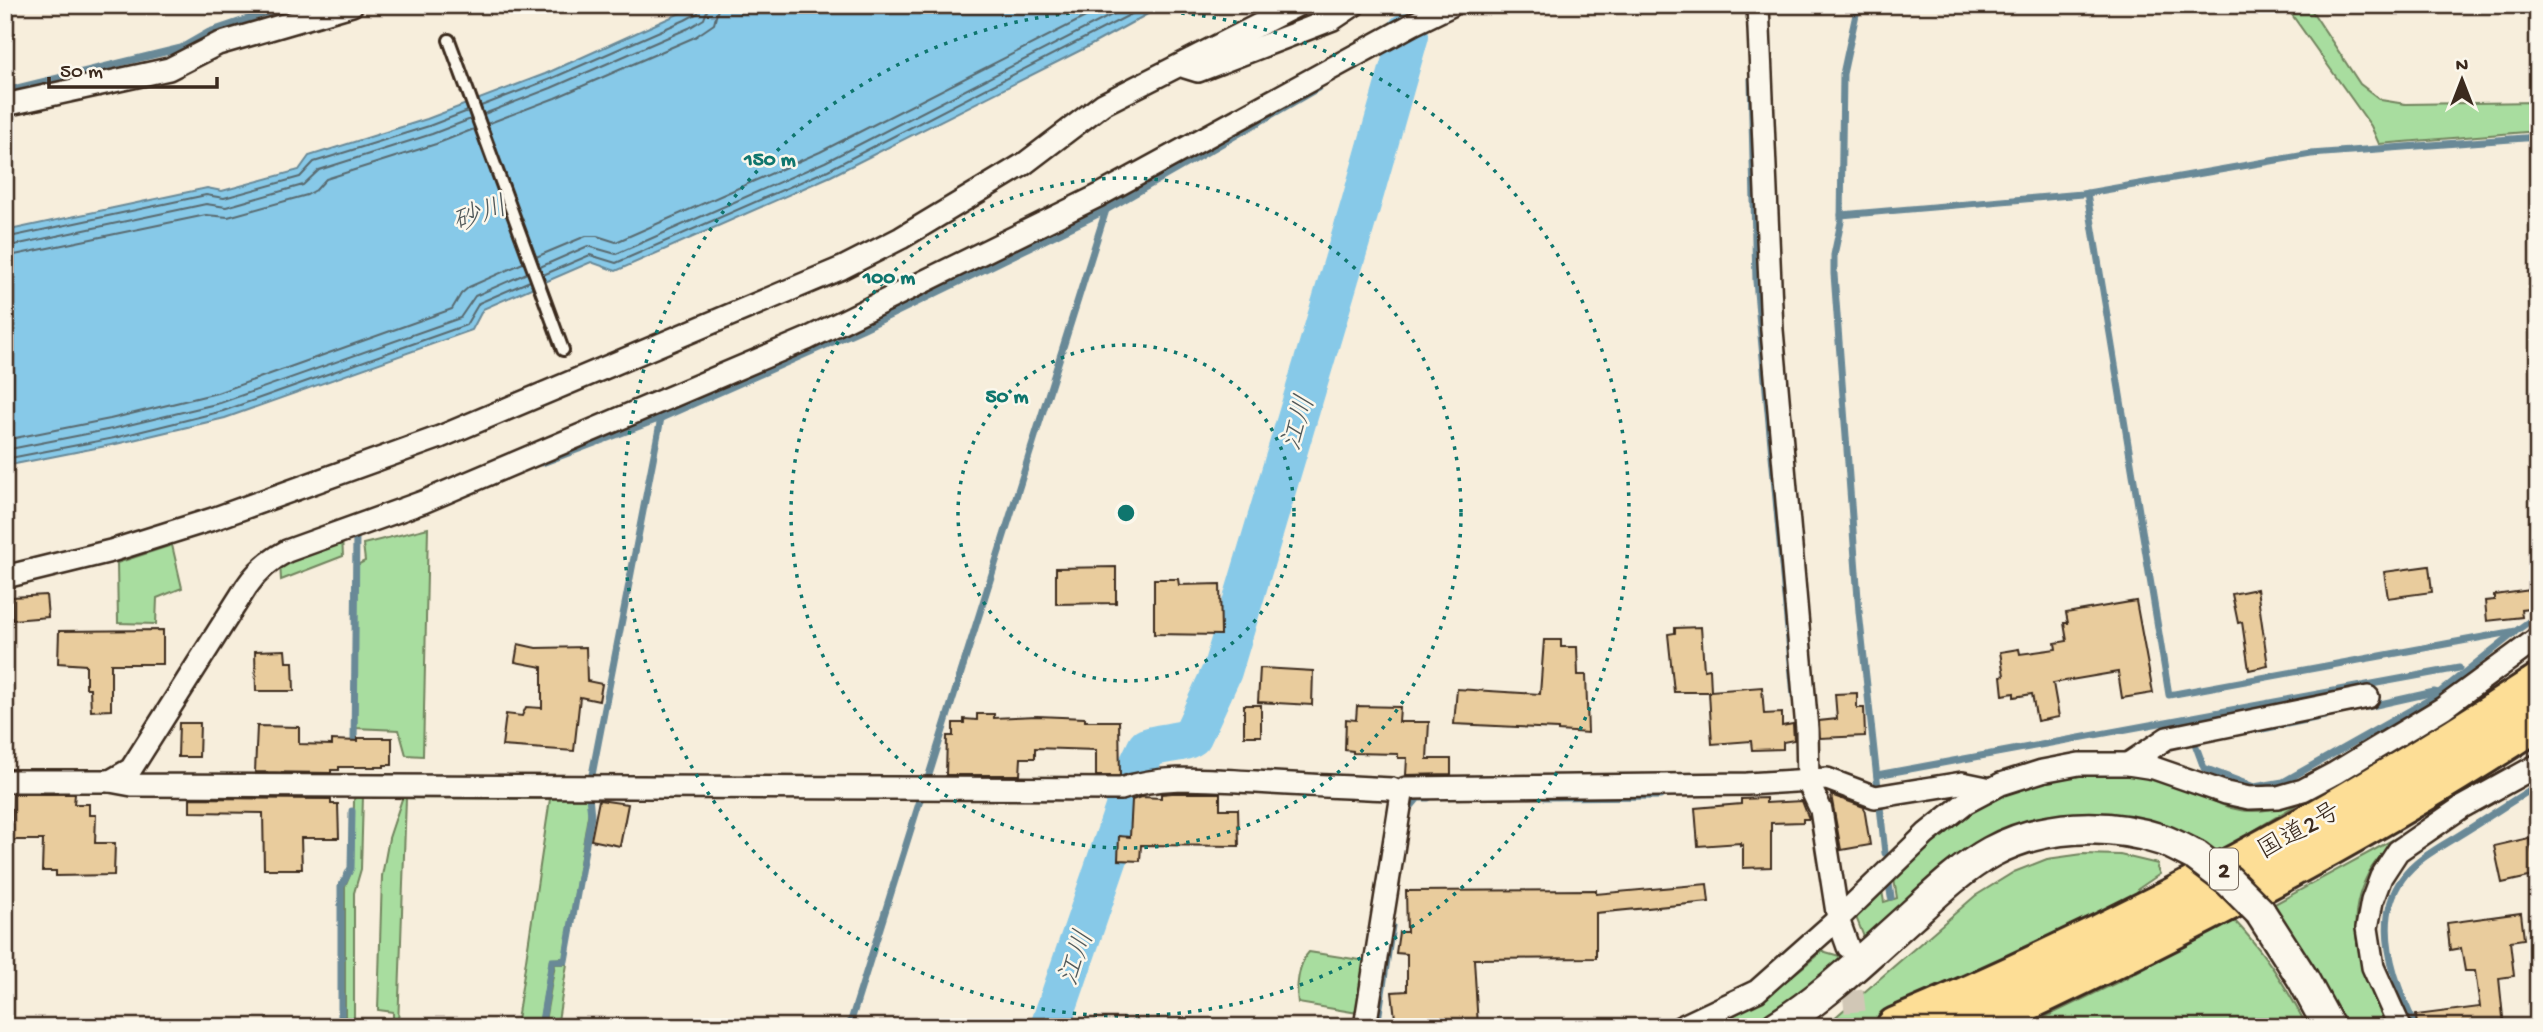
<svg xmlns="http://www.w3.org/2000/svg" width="2543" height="1032" viewBox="0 0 2543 1032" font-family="'Gochi Hand','Klee One',sans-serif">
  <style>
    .green { fill: #a8dd9f; stroke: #72845e; stroke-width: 2 }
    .water { fill: #87c9e8; stroke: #698997; stroke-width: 2 }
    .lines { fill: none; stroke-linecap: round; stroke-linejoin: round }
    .shore { stroke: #596a6f; stroke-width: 2 }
    .stream { stroke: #698997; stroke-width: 7 }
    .river { stroke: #87c9e8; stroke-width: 40 }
    .building { fill: #e9cc9d; stroke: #3b2a1e; stroke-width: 2 }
    .street-tunnel { stroke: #d1c7b6; stroke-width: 21; stroke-dasharray: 21 10; stroke-linecap: butt }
    .lane-casing { stroke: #3b2a1e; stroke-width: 16 }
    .street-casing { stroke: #3b2a1e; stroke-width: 26 }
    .secondary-casing { stroke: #3b2a1e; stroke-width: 35 }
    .highway-casing { stroke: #3b2a1e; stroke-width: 44 }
    .lane { stroke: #fbf7ec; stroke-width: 10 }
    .street { stroke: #fbf7ec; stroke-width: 21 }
    .secondary { stroke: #fbf7ec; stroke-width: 30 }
    .highway { stroke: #fdde96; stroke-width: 38 }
    .secondary-bridge-casing { stroke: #3b2a1e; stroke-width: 35; stroke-linecap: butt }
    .secondary-bridge { stroke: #fbf7ec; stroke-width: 30 }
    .ring { fill: none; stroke: #0f766e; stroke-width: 3.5; stroke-dasharray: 3.5 7 }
    .labels { text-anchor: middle; stroke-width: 5; stroke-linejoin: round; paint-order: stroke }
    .shield { fill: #fbf7ec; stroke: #75685c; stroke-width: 2 }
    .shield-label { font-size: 24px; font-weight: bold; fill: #3b2a1e }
    .street-label { font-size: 26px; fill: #3b2a1e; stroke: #fbf7ec }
    .water-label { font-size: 28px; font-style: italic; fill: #525a5b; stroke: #fbf7ec }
    .centre { fill: #0f766e; stroke: #fbf7ec; stroke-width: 3.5 }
    .ring-label { font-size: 21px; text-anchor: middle; font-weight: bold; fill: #0f766e; stroke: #fbf7ec; stroke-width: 5; stroke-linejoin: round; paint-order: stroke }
  </style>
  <rect width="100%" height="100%" fill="#f7eedc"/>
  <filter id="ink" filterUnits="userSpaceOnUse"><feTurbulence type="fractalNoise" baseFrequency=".0143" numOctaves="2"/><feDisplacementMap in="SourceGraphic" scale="14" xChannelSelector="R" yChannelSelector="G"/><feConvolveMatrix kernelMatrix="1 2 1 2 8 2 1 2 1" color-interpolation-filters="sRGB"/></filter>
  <g filter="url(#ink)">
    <g class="green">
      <path d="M2285,5H2308L2360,84L2381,100L2405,104L2538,102V131L2379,144L2371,126Z"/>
      <path d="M428,528L423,756L406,755L399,730L355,728L357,565L365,561L363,544Z"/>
      <path d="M342,537L343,556L281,580L280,562Z"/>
      <path d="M172,545L182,588L157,598L156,624L118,623L117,563Z"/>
      <path d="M2120,772C2144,775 2167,778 2189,788C2206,796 2221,807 2240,810C2262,814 2284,806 2304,800L2217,853L2174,830L2134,817L2074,814L1866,942L1856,917L1882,891L1884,902L1897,898L1894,879C1941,832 1981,791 2049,777C2072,772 2097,773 2120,772Z"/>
      <path d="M360,793L586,795L589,810L564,958L550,959L539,1027H516L550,799L406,798L398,1027H393V1012L378,1010L382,876L389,838L403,796H363L361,869L354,893V1027H345V887L353,868L354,800Z"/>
      <path d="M2396,838C2389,847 2379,857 2372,867C2337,925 2365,971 2387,1027H2343L2271,906Z"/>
      <path d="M2083,854L2120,855L2158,864L2157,868L2160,874L2138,889L2136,899L1882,1018L1858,1027H1824L1975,896L2014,872L2047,859Z"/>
      <path d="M2233,919C2263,950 2287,987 2307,1027H2025L2122,980Z"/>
      <path d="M1822,951L1843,957C1828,972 1764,1023 1745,1027C1734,1029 1722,1027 1711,1027C1754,1008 1787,981 1822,951Z"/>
      <path d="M1309,952L1367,961L1358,1013L1298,1003C1296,989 1298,963 1309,952Z"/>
      <path d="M555,964H567L557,1027H544Z"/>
    </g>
    <path class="water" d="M698,5H1164L1091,45L831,176L616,271L591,262L483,309L472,330L225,418L116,444L5,466V231L207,188L222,191L299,170L309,156L427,119L545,74Z"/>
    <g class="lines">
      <g class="shore">
        <path d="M481,106L548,80L685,20L698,13L700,5"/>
        <path d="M484,114L551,88L689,28L704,19L709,5"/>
        <path d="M487,124L555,98L695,37L714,24L719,5"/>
        <path d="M5,238L206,195L224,198L300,177L314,162L429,126L468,111"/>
        <path d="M5,247L206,204L226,207L303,185L319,170L432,134L471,119"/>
        <path d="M5,257L206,215L228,217L307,195L316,190L326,179L436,144L474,129"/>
        <path d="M536,257L586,236H597L616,242L820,152L1109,5"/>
        <path d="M540,267L588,246L616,254L825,162L1131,5"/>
        <path d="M543,275L590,255L616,263L828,170L1149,5"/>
        <path d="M5,440L110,419L217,393L452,309L461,294L469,287L523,263"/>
        <path d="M5,450L112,429L220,403L460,318L475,296L527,273"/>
        <path d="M5,459L114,438L223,411L466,325L479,303L530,281"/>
      </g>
      <g class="stream">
        <path d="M1858,5L1843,74L1841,222L1834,255V274L1859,612L1885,853"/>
        <path d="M1751,79L1756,281L1794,696"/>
        <path d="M5,91L181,48L209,32L289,5"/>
        <path d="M2087,193L2169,695L2516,631L2538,615"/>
        <path d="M1841,215L2082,194L2311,154L2538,137"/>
        <path d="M542,463L661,418L862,329L1106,210"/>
        <path d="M2367,707L2434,692L2438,693"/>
        <path d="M2258,730L2325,716"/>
        <path d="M2194,741L2204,768L2254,787L2283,782L2434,697L2514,633"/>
        <path d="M354,747L356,533L360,531"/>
        <path d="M592,775L661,418"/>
        <path d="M1877,775L2459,668"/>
        <path d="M928,778L1106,210L1318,88"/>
        <path d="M1545,797L1660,796"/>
        <path d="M1408,810L1418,798H1428"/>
        <path d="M1889,884L1891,897"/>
        <path d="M341,1027V887L351,868L352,811"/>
        <path d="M541,1027L552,961H565L591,816L589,795"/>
        <path d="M849,1027L921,797"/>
        <path d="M1377,1027L1392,926"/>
        <path d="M2416,1027C2395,985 2371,922 2402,879C2416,859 2440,847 2461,834C2487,818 2512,801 2538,785"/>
      </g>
      <g class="river">
        <path d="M1134,775L1147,748C1161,742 1181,744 1192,736L1222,671L1361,204L1409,35L1407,32"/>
        <path d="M1050,1027L1125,808"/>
      </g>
    </g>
    <g class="building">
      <path d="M2429,566L2432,592L2388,598L2384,572Z"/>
      <path d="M1116,567V603L1056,604V568Z"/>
      <path d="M1154,579H1178L1179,585L1220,584L1221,635L1154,634Z"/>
      <path d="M2257,589L2268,666L2249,670L2242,622L2238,623L2232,594Z"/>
      <path d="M2538,589V607L2521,609L2522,617L2487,621L2485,601L2494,600V595Z"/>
      <path d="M46,595L48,617L13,620L12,597Z"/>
      <path d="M2136,601L2153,693L2122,698L2118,672L2053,683L2059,717L2037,721L2032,694L2014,697V693L2003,695L2001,676L2004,675L2000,652L2019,649L2020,654L2056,649L2055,643L2067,641L2064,623H2068L2066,613Z"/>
      <path d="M1701,627L1704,670L1710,669L1711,691L1762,687L1764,714L1782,713V726L1793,724L1794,740L1783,742V749L1752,750L1751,741L1712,744L1709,692H1674L1668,634L1675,633V628Z"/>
      <path d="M163,630V664H111V710L91,711L90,688H86V665L58,663L59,631Z"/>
      <path d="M1544,640H1561V647H1577L1578,675H1586L1588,733L1558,731V729L1454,724L1457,689L1540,694Z"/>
      <path d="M518,644L536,648L586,647L587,681L602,684L599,701L580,697L574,751L502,746L506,714L522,716L526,707L542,708V667L515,662Z"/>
      <path d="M285,650L286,662H293L294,691H256L255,651Z"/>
      <path d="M1260,668L1313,671L1312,705L1258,702Z"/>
      <path d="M1857,693V708H1864L1865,736L1820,738L1819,721L1837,719L1835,694Z"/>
      <rect x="1244" y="705" width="17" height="31"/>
      <path d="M1357,706L1400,707L1399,722H1429L1427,759H1451V774L1406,775L1407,758H1398V754L1353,753V751L1345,750L1346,719L1356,720Z"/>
      <path d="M977,714H994V718L1037,716L1085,718V721H1119L1120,776H1096V750L1035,748V758H1021L1020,775H946L947,736H953V723H964V719L977,720Z"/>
      <path d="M179,723H200L199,757H178Z"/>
      <path d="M257,726L299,727V744L332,745V740L358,741V738H392V765H384V767H339V770H331V773L255,772Z"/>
      <path d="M1172,793H1220V809H1238L1239,846L1141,845L1140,861L1118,860L1119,836L1130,837L1132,800L1141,797L1161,798V794Z"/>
      <path d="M13,794H75L74,804H89V815H96L95,843H115L114,875L56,876V871H42L43,840H12Z"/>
      <path d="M1831,795L1864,807L1870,845L1841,850Z"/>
      <path d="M190,798L331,799V804H338L339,838H301L302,869H264L263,813L190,812Z"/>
      <path d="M1766,798V803L1802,801L1809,819H1803V822L1771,823V867L1743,868V845L1740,846V843L1698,846L1695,808L1741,804V799Z"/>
      <path d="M599,800L628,804L620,846L591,840Z"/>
      <path d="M2529,838L2538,875L2502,883L2494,846Z"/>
      <path d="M1707,884L1709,902L1596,913V958L1474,959L1478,1027H1396L1392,992L1407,991V954L1396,953L1399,932H1407L1406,891L1596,890V894Z"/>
      <path d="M2521,913L2524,939L2510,941L2514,976L2499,978L2504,1027H2417L2416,1015L2480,1007L2475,971H2465L2461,948L2450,950L2447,923Z"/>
    </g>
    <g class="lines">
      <path class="street-tunnel" d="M1849,960L1857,1027"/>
      <g class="lane-casing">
        <path id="lane" d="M449,40L563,350"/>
      </g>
      <g class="street-casing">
        <g id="street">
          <path d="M1758,5L1772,330L1807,729L1808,782L1821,810L1838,919L1848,947"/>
          <path d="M1185,67L1198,71L1333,19L1354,5"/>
          <path d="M5,105L169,69L218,44L352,5"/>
          <path d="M5,577L111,551L213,519L440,437L842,268L901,238L1024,164L1103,104L1298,5"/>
          <path d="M2128,764L2167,738L2368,697"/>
          <path d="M5,781H110L132,785L1121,789C1164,774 1211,780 1256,782C1301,785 1346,787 1392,789L1402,794"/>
          <path d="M110,781L131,769L247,586C258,570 270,560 287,551L423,502L807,339L1098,196L1413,24L1452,5"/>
          <path d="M1365,1027L1402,794L1406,788L1747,784L1827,779L1875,797L1962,783L1991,789"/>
          <path d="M1681,1027L1757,991L1838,919L1926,834L1965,803L2001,784L2042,771L2079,764H2128L2154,768L2226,793L2249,798L2278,797L2303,790L2335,773L2443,708L2538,638"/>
          <path d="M2400,1027L2373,967L2367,928L2372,901L2381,877L2398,851L2462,807L2538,765"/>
        </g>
      </g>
      <g class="secondary-casing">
        <g id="secondary">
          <path d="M2260,912L2303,979L2329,1027"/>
          <path d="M1776,1027C1826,996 1868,954 1912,915C1936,893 1962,868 1991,852C2042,824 2108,822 2162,840C2174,844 2185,851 2196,856"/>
        </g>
      </g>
      <g class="highway-casing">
        <g id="highway">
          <path d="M1896,1027C2119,932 2336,818 2538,684"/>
          <path d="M1971,1027C2166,937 2358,838 2538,720"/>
        </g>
      </g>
      <use href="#lane" class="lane"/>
      <use href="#street" class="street"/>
      <use href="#secondary" class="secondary"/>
      <use href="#highway" class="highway"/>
      <g class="secondary-bridge-casing">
        <path id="secondary-bridge" d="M2196,856L2229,881L2260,912"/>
      </g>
      <use href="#secondary-bridge" class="secondary-bridge"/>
    </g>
  </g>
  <g class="ring">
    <circle cx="1126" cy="513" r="168"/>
    <circle cx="1126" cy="513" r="335"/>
    <circle cx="1126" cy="513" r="503"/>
  </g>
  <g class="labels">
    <rect class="shield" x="2210" y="848.5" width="28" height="41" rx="5"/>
    <g class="shield-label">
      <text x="2224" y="877">2</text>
    </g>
    <g class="street-label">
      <text transform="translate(2298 829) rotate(-29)" y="9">国道2号</text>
    </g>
    <g class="water-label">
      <text transform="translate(479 212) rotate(-20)" y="10">砂川</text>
      <text transform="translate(1296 422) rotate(-73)" y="10">江川</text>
      <text transform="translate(1074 957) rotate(-71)" y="10">江川</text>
    </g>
  </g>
  <circle cx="1126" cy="513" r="10" class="centre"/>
  <g class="ring-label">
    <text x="770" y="165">150 m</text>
    <text x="889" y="283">100 m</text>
    <text x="1007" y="402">50 m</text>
  </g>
  <rect width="2543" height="1032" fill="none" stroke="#fbf7ec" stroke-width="28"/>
  <rect x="14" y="14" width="2515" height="1004" fill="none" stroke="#3b2a1e" stroke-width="2.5" filter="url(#ink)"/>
  <g transform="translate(2462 80)" stroke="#fbf7ec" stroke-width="5" paint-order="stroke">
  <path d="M0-5L12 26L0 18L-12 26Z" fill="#3b2a1e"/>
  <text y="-10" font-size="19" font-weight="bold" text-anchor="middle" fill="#3b2a1e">N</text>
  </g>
  <path d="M49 77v10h168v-10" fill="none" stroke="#3b2a1e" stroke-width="3.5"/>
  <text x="60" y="77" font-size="21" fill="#3b2a1e" stroke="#fbf7ec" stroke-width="5" paint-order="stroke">50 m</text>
</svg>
